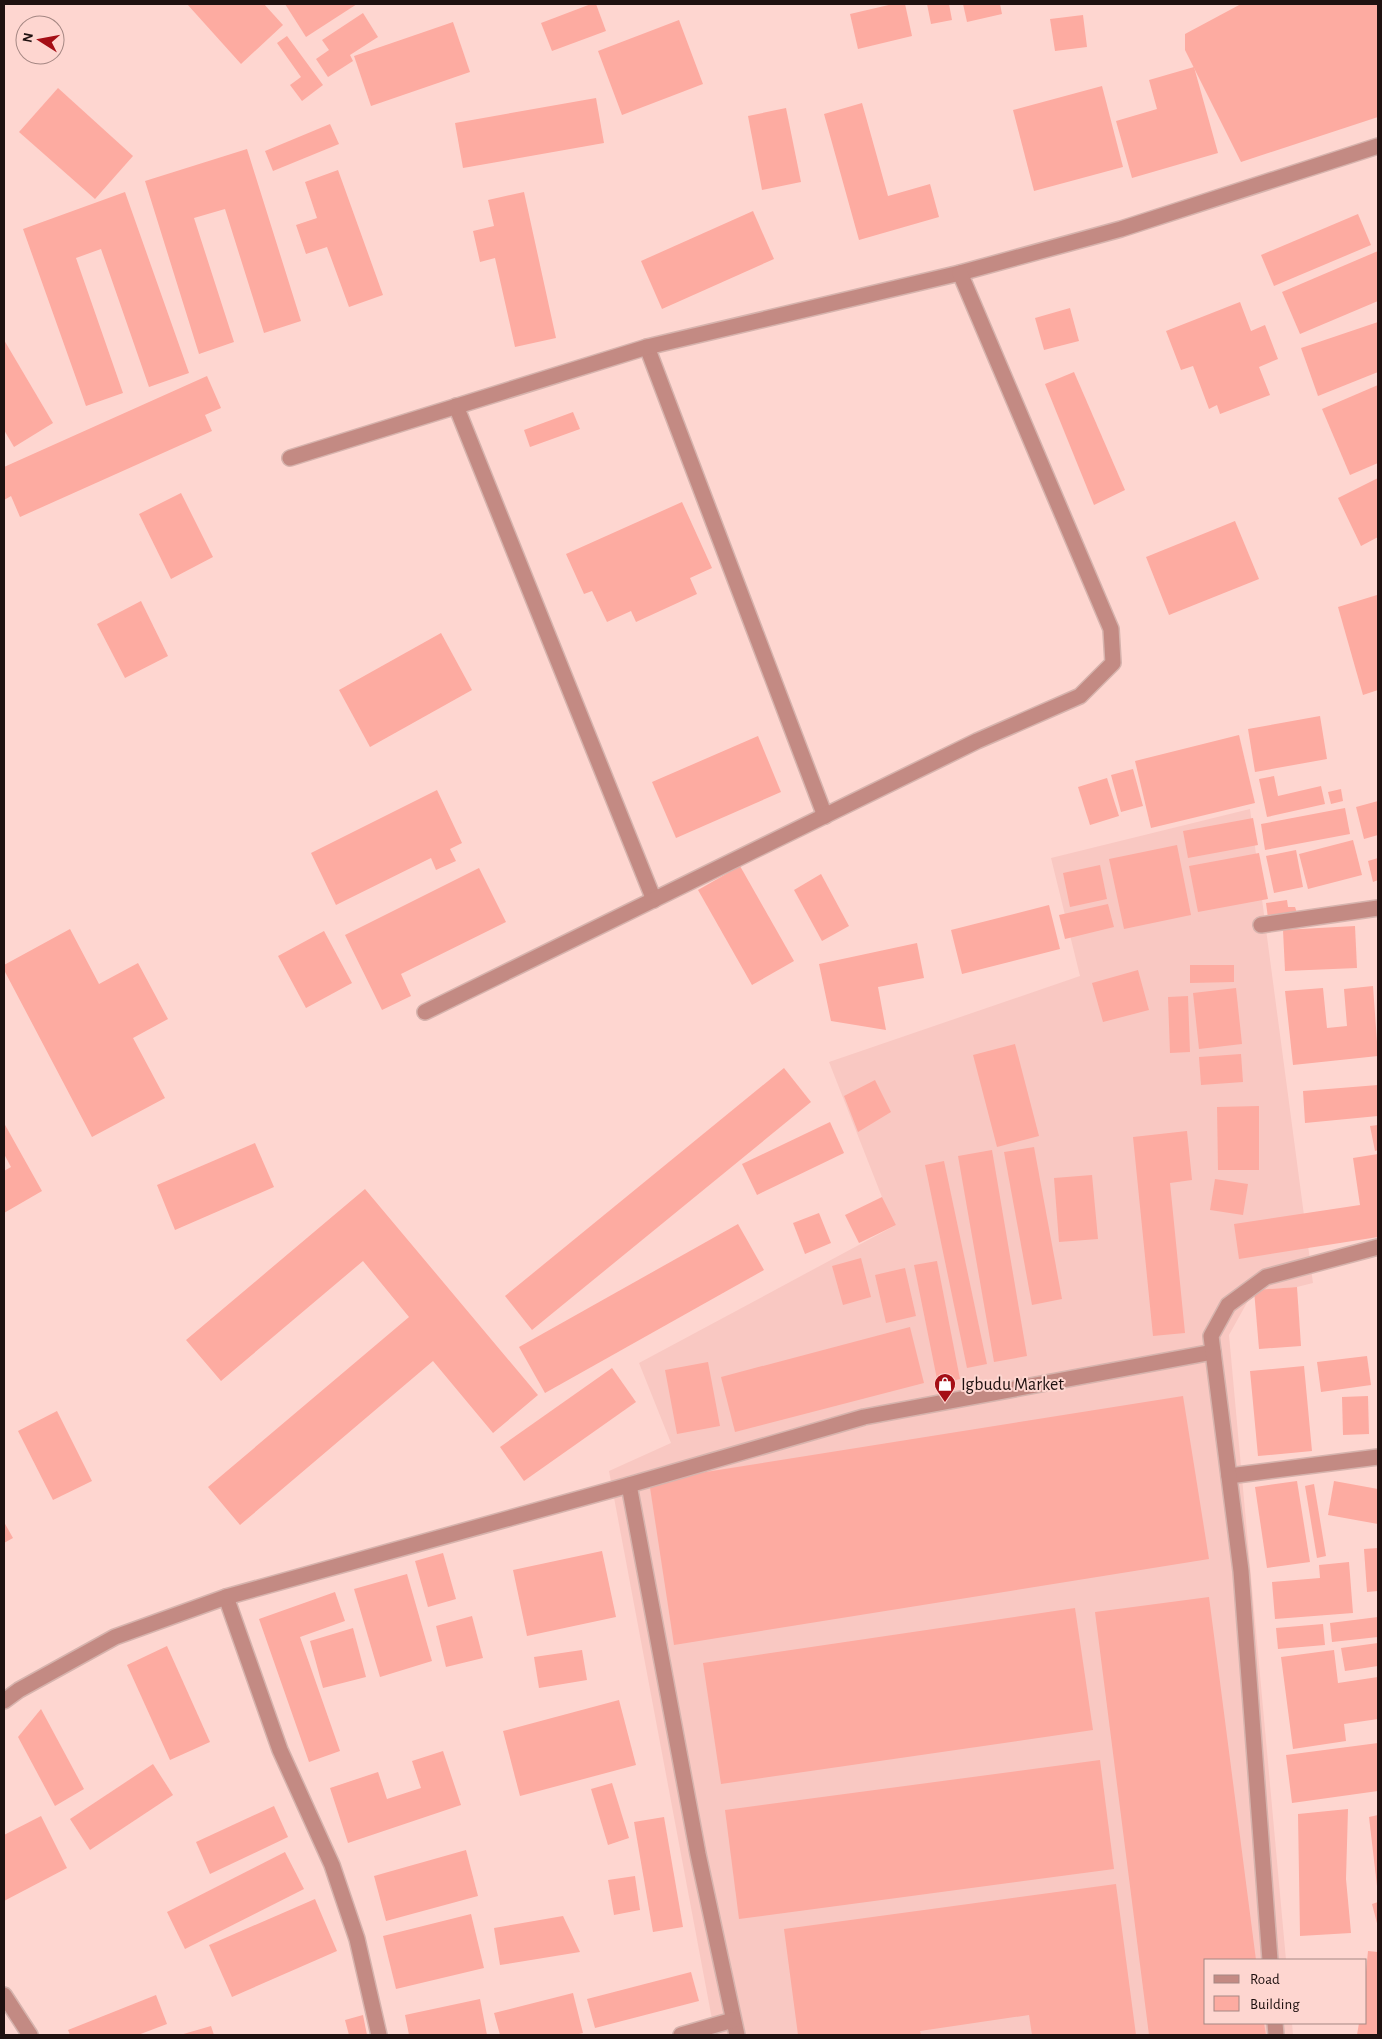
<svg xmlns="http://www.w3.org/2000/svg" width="1382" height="2039" viewBox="0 0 1382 2039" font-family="'Alegreya Sans',sans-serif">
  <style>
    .built { fill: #f9c8c2 }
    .building { fill: #fdaba1 }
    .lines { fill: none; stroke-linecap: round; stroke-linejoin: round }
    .minor-casing { stroke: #d6b3ad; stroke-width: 18 }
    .minor { stroke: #c38a83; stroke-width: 15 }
    .labels { text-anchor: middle; stroke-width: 4; stroke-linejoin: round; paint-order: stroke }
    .poi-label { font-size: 18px; fill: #1f1110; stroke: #fed6d0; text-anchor: start }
  </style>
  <rect width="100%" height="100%" fill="#fed6d0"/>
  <path class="built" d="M1250,809L1313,1283L1297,1287L1254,1290L1229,1335L1286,1960H1206V2023H1292L1293,2035H716L711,2014L609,1471L671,1443L639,1363L896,1225L882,1197L829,1062L1080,976L1051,858Z"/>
  <g class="building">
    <path d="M187,4H264L283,25L241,64Z"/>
    <path d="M285,4H357L306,37Z"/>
    <path d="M591,4H596L606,31L552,51L541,23Z"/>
    <path d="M893,4H905L912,36L858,49L850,14Z"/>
    <path d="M927,4H949L952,20L931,24Z"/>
    <path d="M963,4H1000L1002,14L967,22Z"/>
    <path d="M1241,4H1378V117L1241,162L1185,50V34Z"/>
    <path d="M363,13L378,37L350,55L353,61L328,77L316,59L329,50L322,40Z"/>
    <path d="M1083,15L1087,47L1055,51L1050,19Z"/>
    <path d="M679,20L703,84L622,115L598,51Z"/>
    <path d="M453,22L470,72L371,106L354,56Z"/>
    <path d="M287,36L323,85L302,101L290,85L301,77L277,43Z"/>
    <path d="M1194,67L1218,153L1132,178L1116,121L1157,109L1149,80Z"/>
    <path d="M1102,86L1123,167L1034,191L1013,110Z"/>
    <path d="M58,88L133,156L95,199L19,132Z"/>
    <path d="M596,98L604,143L463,168L455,123Z"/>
    <path d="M862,103L888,196L930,184L939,217L859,240L824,114Z"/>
    <path d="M786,108L801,182L762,190L748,116Z"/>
    <path d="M330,124L339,144L273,171L265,151Z"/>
    <path d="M247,149L301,321L264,333L225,209L194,218L234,342L199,354L145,181Z"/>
    <path d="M338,170L383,295L349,307L327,247L306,254L296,225L317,218L305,182Z"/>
    <path d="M125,192L189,373L149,387L101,249L76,258L123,393L86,406L23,229Z"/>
    <path d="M524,192L556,338L515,347L495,258L480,262L473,231L494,226L488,200Z"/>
    <path d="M753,211L774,259L662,309L641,261Z"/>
    <path d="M1358,214L1371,245L1274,286L1261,255Z"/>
    <path d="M1378,251V301L1300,334L1282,292Z"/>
    <path d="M1240,302L1251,331L1265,325L1278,359L1259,367L1270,395L1220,414L1217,405L1209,409L1193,366L1181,370L1166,331Z"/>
    <path d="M1070,308L1079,341L1044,350L1035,318Z"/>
    <path d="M1378,322V372L1318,396L1301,348Z"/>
    <path d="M4,340L53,423L14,447L4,430Z"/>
    <path d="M1074,372L1125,490L1094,505L1045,384Z"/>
    <path d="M207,376L221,408L205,415L212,431L20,517L11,496L4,500V467Z"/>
    <path d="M1378,385V463L1350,475L1322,409Z"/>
    <path d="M573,412L580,429L530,447L524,430Z"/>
    <path d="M1378,478V537L1361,546L1338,498Z"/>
    <path d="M181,493L213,557L171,579L139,514Z"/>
    <path d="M682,502L712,568L690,578L697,594L636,622L631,611L607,622L592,591L584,594L566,554Z"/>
    <path d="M1235,521L1259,579L1169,615L1146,557Z"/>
    <path d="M1377,595L1378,690L1363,695L1338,607Z"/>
    <path d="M141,601L168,656L125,678L97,624Z"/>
    <path d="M441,633L472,690L370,747L339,690Z"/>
    <path d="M1320,716L1327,759L1255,772L1248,729Z"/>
    <path d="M1239,735L1255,803L1151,828L1135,761Z"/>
    <path d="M758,736L781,792L676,838L652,782Z"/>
    <path d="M1133,769L1143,806L1121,812L1111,775Z"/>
    <path d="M1274,776L1278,796L1321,786L1325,804L1267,817L1259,779Z"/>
    <path d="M1107,778L1119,816L1090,825L1078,787Z"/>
    <path d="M1341,789L1343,801L1331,804L1328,792Z"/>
    <path d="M437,790L462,843L450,849L456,861L436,870L431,858L336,905L311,853Z"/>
    <path d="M1378,801V835L1364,839L1356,807Z"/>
    <path d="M1345,808L1350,834L1265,850L1261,824Z"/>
    <path d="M1253,818L1258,845L1188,858L1183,831Z"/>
    <path d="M1353,840L1362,875L1308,889L1299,854Z"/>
    <path d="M1177,845L1191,915L1124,929L1109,859Z"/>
    <path d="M1296,850L1303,887L1274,893L1266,856Z"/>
    <path d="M1259,853L1268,899L1198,912L1189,866Z"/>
    <path d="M1378,858V880L1373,882L1368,861Z"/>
    <path d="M1100,865L1107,899L1070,907L1063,873Z"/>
    <path d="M740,866L794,961L752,985L698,890Z"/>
    <path d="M479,868L506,922L401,974L411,996L382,1010L345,935Z"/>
    <path d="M821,874L849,926L822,941L794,890Z"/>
    <path d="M1287,900L1288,907H1295L1297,913L1268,918L1266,903Z"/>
    <path d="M1108,904L1114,927L1065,939L1059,915Z"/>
    <path d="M1049,905L1060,949L962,974L951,930Z"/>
    <path d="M1355,926L1357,968L1285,971L1283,930Z"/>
    <path d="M70,929L99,984L138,963L168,1019L133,1038L165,1098L92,1137L4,970V965Z"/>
    <path d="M324,931L352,983L306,1008L278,956Z"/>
    <path d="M917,943L924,978L878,987L886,1030L831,1021L819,964Z"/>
    <path d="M1190,965H1234V982L1190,983Z"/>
    <path d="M1138,970L1149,1010L1103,1022L1092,983Z"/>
    <path d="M1373,986L1378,1056L1293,1065L1285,991L1323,988L1327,1028L1347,1026L1344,989Z"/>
    <path d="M1236,988L1242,1044L1199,1049L1193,993Z"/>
    <path d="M1188,996L1190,1052L1170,1053L1168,997Z"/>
    <path d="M1015,1044L1039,1136L997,1147L973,1055Z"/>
    <path d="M1241,1054L1243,1082L1201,1085L1199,1057Z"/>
    <path d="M784,1068L811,1102L532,1330L505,1296Z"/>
    <path d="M875,1080L891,1112L858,1132L844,1096Z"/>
    <path d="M1378,1085V1116L1305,1123L1303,1091Z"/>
    <path d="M1259,1106V1170H1218L1217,1107Z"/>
    <path d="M830,1122L844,1153L757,1195L742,1164Z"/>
    <path d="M4,1123L42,1191L4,1213V1171L11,1167L4,1154Z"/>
    <path d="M1378,1125V1150L1375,1151L1370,1126Z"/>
    <path d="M1187,1131L1192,1180L1170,1183L1185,1333L1153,1336L1133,1137Z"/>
    <path d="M255,1143L274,1187L175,1230L157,1185Z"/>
    <path d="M1034,1147L1062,1299L1032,1305L1004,1152Z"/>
    <path d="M992,1150L1027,1356L994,1362L958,1156Z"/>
    <path d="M1378,1154V1237L1239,1259L1234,1224L1360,1205L1353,1158Z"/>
    <path d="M944,1161L987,1364L967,1368L925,1165Z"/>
    <path d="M1092,1175L1098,1239L1059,1242L1054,1178Z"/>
    <path d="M1215,1179L1248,1184L1243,1215L1210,1210Z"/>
    <path d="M365,1189L538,1395L493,1433L433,1361L240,1525L208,1487L409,1317L363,1261L221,1381L186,1340Z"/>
    <path d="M882,1197L896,1225L859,1243L845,1215Z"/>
    <path d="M819,1213L831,1243L805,1254L793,1223Z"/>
    <path d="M738,1224L764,1270L545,1393L519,1347Z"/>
    <path d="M861,1258L871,1297L843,1305L832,1266Z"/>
    <path d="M937,1261L960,1379L938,1384L914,1265Z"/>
    <path d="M905,1268L916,1316L886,1323L875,1275Z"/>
    <path d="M1297,1287L1301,1346L1259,1349L1254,1290Z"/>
    <path d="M910,1327L924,1383L735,1432L721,1377Z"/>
    <path d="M1367,1356L1371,1385L1321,1392L1317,1362Z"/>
    <path d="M708,1362L720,1426L677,1434L665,1370Z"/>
    <path d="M1304,1366L1312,1451L1258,1456L1250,1371Z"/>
    <path d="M612,1368L636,1402L524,1481L500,1447Z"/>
    <path d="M1183,1396L1209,1559L674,1645L649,1481Z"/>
    <path d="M1368,1396L1369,1434L1343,1435L1342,1397Z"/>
    <path d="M57,1411L92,1481L53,1500L18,1431Z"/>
    <path d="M1297,1481L1310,1562L1267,1568L1255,1487Z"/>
    <path d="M1334,1481L1378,1489V1524L1328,1515Z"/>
    <path d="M1314,1484L1326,1556L1317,1558L1305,1486Z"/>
    <path d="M4,1522L13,1538L4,1543Z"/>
    <path d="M1378,1548V1591L1367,1592L1364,1549Z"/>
    <path d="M602,1551L616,1617L527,1636L513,1570Z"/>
    <path d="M443,1553L456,1599L428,1607L415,1561Z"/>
    <path d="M1349,1562L1353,1613L1275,1619L1272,1582L1320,1578L1319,1565Z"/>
    <path d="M407,1574L432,1661L380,1677L354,1589Z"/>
    <path d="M335,1592L345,1621L300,1637L340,1751L309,1762L259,1619Z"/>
    <path d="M1209,1597L1256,1960H1206V2023H1264L1266,2035H1149L1095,1612Z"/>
    <path d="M1075,1608L1093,1730L721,1784L703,1663Z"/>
    <path d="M472,1616L483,1658L446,1667L436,1626Z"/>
    <path d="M1378,1617V1637L1332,1642L1330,1623Z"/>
    <path d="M1323,1624L1325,1645L1278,1649L1276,1628Z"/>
    <path d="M353,1628L366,1677L323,1688L310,1641Z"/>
    <path d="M1378,1643V1666L1345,1671L1341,1648Z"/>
    <path d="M167,1646L210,1742L170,1760L127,1665Z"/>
    <path d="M582,1650L587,1680L539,1688L534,1657Z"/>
    <path d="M1334,1650L1338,1683L1378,1677V1719L1344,1724L1346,1741L1293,1749L1281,1657Z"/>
    <path d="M619,1700L636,1765L520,1796L503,1731Z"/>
    <path d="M41,1709L84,1789L55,1806L18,1737Z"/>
    <path d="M1378,1743V1791L1292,1803L1286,1755Z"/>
    <path d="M443,1751L461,1805L348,1843L330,1788L378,1772L387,1799L421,1788L412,1761Z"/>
    <path d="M1100,1760L1114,1869L739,1919L725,1810Z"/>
    <path d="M153,1764L173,1795L90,1850L70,1819Z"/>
    <path d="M612,1783L629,1838L608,1845L591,1789Z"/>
    <path d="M274,1806L288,1837L210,1874L196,1842Z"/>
    <path d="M1348,1809L1346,1879L1351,1933L1300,1936L1298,1814Z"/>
    <path d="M1378,1815V1886H1377L1369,1817Z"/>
    <path d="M41,1816L67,1868L4,1901V1835Z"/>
    <path d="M664,1817L683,1927L653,1932L634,1822Z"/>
    <path d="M466,1850L478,1896L386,1921L374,1876Z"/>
    <path d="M285,1852L304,1889L185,1949L167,1912Z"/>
    <path d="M635,1876L640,1910L614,1915L608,1880Z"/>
    <path d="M1116,1884L1136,2035H1032L1029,2015L920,2031L921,2035H798L784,1929Z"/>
    <path d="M315,1899L337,1951L232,1997L209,1945Z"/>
    <path d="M1378,1902V1927L1372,1904Z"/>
    <path d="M471,1914L484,1968L396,1989L383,1936Z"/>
    <path d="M563,1916L580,1952L500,1965L494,1928Z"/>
    <path d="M1368,1951L1378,1952V2035H1357L1359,2023H1366V1972Z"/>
    <path d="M691,1972L699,2001L595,2028L587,1999Z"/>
    <path d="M573,1993L583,2033L575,2035H500L494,2013Z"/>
    <path d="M156,1995L167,2024L138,2035H70L68,2030Z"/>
    <path d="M480,1999L487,2035H409L405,2015Z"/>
    <path d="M363,2015L367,2035H349L345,2020Z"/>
    <path d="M211,2026L214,2035H180Z"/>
  </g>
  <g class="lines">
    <g class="minor-casing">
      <g id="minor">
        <path d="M647,347L825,816"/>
        <path d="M456,406L654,900"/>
        <path d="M290,458L647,347L960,273L1121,229L1378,146"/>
        <path d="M1261,925L1378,908"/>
        <path d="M425,1012L977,741L1080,696L1113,663L1111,629L960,273"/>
        <path d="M1229,1476L1378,1457"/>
        <path d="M629,1485L698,1854L737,2035"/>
        <path d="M226,1597L280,1750L332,1865L357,1939L379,2035"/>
        <path d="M4,1701L19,1690L115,1637L226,1597L629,1485L864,1417L1213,1352"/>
        <path d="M1270,1960L1241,1571L1211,1336L1228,1305L1266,1277L1378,1247"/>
        <path d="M4,1995L30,2035"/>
        <path d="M1275,2023L1276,2035"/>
        <path d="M681,2035L733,2020"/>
      </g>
    </g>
    <use href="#minor" class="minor"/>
  </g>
  <defs>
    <g id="shop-pin" transform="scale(1.125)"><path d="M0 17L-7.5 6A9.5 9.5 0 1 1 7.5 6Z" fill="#a50e15" stroke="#fed6d0"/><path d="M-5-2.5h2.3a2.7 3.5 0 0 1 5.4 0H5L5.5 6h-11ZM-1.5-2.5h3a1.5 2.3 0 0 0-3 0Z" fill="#fff"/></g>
  </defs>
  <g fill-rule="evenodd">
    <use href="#shop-pin" x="945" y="1384"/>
  </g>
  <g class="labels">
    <g class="poi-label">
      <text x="961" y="1390">Igbudu Market</text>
    </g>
  </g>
  <rect width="1382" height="2039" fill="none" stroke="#1f1110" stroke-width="10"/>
  <rect x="1204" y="1959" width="162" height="65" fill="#fed6d0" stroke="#a58783"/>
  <rect x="1214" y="1975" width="25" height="8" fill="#c38a83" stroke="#a58783"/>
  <text x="1250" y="1984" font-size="15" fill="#1f1110">Road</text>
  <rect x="1214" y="1996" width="25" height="15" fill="#fdaba1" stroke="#a58783"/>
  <text x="1250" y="2009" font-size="15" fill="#1f1110">Building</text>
  <g transform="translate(40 40) rotate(281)"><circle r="24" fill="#fed6d0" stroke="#a58783"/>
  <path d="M0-4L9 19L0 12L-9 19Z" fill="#a50e15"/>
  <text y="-8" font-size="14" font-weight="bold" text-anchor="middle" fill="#1f1110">N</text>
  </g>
</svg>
